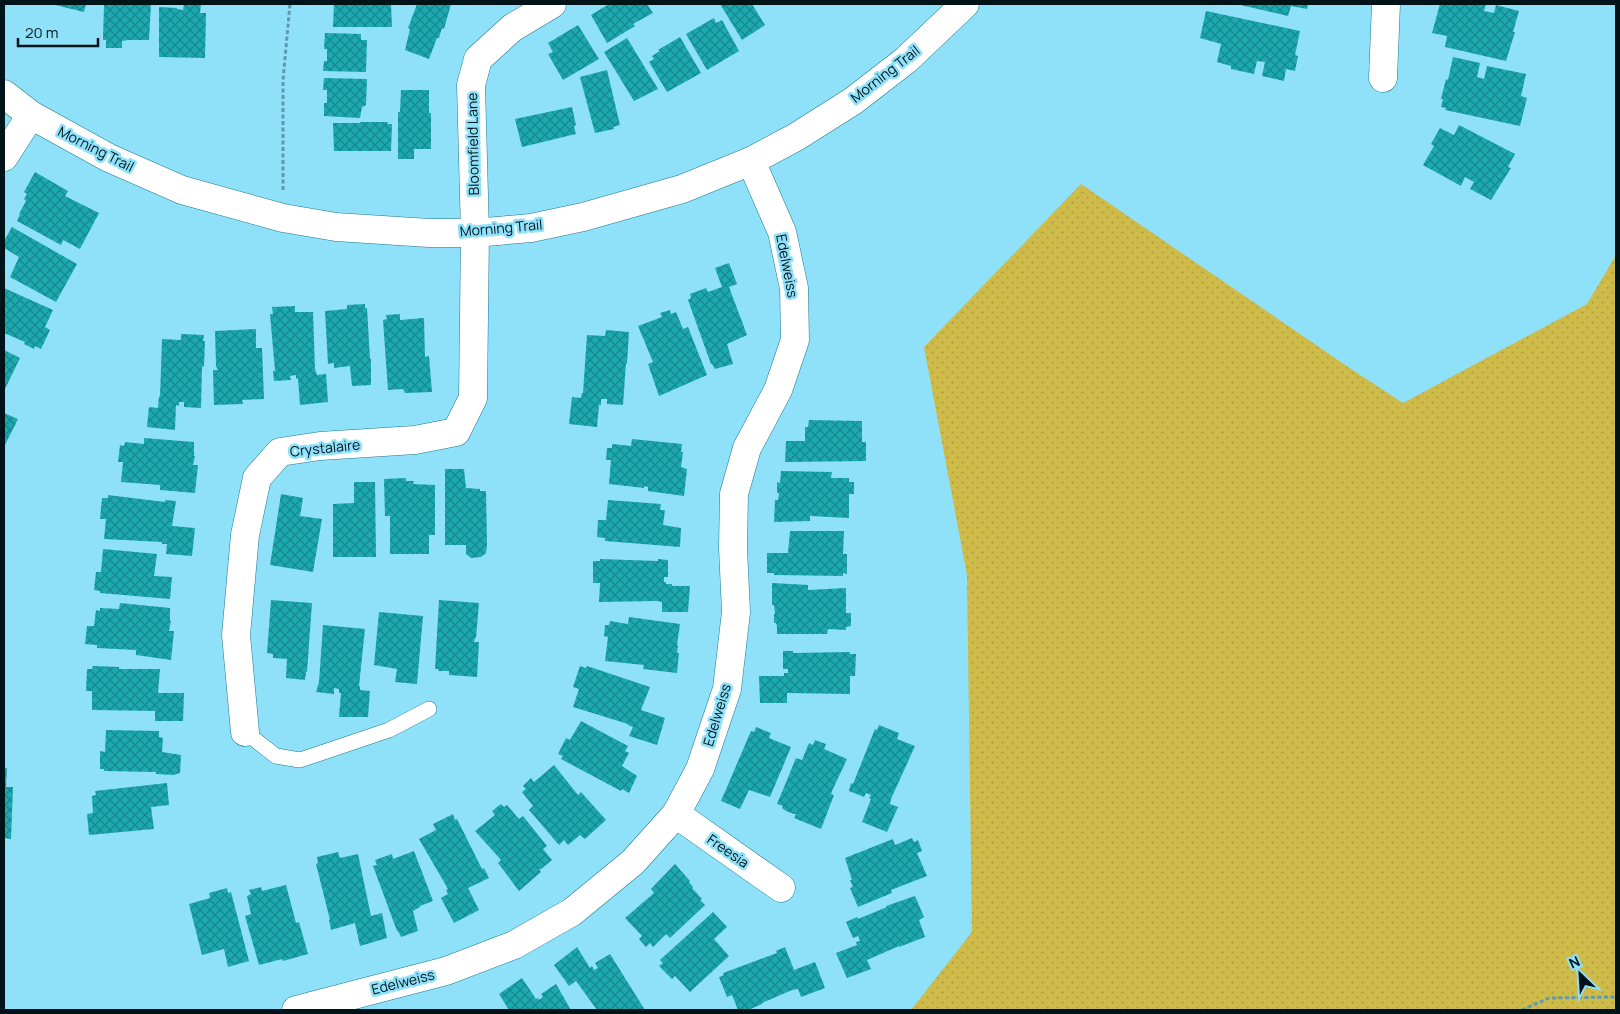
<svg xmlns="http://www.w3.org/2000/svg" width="1620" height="1014" viewBox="0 0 1620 1014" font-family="Manrope,sans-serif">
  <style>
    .grass { fill: url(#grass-dots) }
    .building { fill: url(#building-cross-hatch) }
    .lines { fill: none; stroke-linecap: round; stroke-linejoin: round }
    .service-casing { stroke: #1d788e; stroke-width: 16 }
    .minor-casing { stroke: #1d788e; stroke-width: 29 }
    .tertiary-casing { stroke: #1d788e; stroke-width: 29 }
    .path { stroke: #5e9aac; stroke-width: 3; stroke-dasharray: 4 2.5; stroke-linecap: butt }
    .service { stroke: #fff; stroke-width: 15 }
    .minor { stroke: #fff; stroke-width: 28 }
    .tertiary { stroke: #fff; stroke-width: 28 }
    .labels { text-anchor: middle; stroke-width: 5; stroke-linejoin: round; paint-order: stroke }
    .street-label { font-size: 14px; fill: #001319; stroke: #8fe1fa }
  </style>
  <defs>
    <pattern id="grass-dots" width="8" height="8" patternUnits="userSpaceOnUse" patternTransform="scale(1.25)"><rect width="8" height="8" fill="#cebb4a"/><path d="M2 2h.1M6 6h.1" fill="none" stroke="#afa040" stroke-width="1.8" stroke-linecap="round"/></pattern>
    <pattern id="building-cross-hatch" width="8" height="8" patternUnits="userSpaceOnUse" patternTransform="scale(1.25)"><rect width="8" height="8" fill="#1ca9af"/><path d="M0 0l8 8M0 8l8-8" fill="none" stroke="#16888e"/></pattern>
  </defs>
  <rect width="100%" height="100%" fill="#8fe1fa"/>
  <path class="grass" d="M1081,184L1351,369L1403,403L1587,304L1616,255V1010H911L972,932L967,575L924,347Z"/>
  <g class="building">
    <path d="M51,4H86L84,12Z"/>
    <path d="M104,4H151L149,40H128L122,41V48H106V40H103Z"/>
    <path d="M184,4H201L200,13H206L205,58L159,57V7L177,8V9L183,10Z"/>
    <path d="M334,4H391L392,27H333Z"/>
    <path d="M417,4H451L444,29L442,28L439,38H437L429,59L405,50L410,29L408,28Z"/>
    <path d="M609,4H647L653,13L633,24L635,26L607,43L591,15Z"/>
    <path d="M720,4H752L765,25L742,40Z"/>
    <path d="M1236,4H1308L1307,9L1291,6L1288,16Z"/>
    <path d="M1440,4H1486L1484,11L1494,13L1496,5L1519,11L1513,32H1515L1506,61L1445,47L1447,36L1432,33Z"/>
    <path d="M1206,11L1300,31L1295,55L1298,56L1295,71L1286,69L1284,81L1262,76L1265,62L1257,61L1254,74L1231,69V66L1217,62L1221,44L1200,38Z"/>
    <path d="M714,18L716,23L722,20L739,51L707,70L686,34Z"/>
    <path d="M578,25L599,59L563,80L548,54L553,52L548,43Z"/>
    <path d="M325,33L361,34V40H367L366,72L323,71L324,61H327V49H324Z"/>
    <path d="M680,37L701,73L667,92L649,62L654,59L652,56L660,51L658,50Z"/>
    <path d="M627,38L658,89L634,101L604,52Z"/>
    <path d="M1453,57L1480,63L1477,77L1484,79L1487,66L1526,74L1521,96L1527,98L1520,126L1445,110L1446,108L1441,107L1443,99H1441L1446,79L1448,80Z"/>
    <path d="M607,70L620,125L613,127L614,129L595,133L580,77Z"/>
    <path d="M324,78L367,79L366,105L362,107L360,118L324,116V103H327V90H323Z"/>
    <path d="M401,90H429V113H431V149H414V159H398V112H400Z"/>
    <path d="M572,107L576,125L574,126L576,134L522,147L515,119Z"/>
    <path d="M360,122H388L387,124H392L391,151H334L333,123H360Z"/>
    <path d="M1459,125L1515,154L1508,167L1511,168L1491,200L1470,189L1474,182L1465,177L1461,186L1423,165L1434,146L1431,144L1440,128L1454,135Z"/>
    <path d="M35,172L68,191L65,196L99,213L80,249L63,240L61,245L17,221L20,214H19L26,201L24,199L27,194L24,192Z"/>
    <path d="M12,227L77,264L56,302L10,277L19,257L4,248V241Z"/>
    <path d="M729,263L737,284L729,287L747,335L727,344L733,364L715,369L712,364H711L688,300L691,298L690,294L706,288L708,292L722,287L715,268Z"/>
    <path d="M4,288L53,310L45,327L50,330L41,349L35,346L34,349L24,344L25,342L4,333Z"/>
    <path d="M365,304V308H367L370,359H371V385L352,386L350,366L334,368V363L328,364L325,311L347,309V305Z"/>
    <path d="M295,306V312H313L315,369L317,375L326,374L328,402L300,405L298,378L296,379V375L290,376L291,380L274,381L273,371H275L270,314H273L272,307Z"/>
    <path d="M670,310L671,314L676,312L683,329L688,327L707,375L659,396L648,364L653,362L638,326L662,317L660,313Z"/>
    <path d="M400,314V320L424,318L425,357L429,356L432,392L405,393L403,389L388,390L383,320L387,319L386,315Z"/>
    <path d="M256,329V348H262L264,399L242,400L243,404L214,405L213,370H218L216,366L215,331Z"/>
    <path d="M606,330L629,332L627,364L626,363L623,405L607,404V399H601V405H599L597,427L569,424L572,397L581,398L582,393H583L587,335L605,336Z"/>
    <path d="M181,334L204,335L203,341H205L204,366L202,367L201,408L184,407V402H179V406L176,405L175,430L147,427L149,407L158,408L159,396L160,397L162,339L181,340Z"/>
    <path d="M4,350L20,358L4,391Z"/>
    <path d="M4,413L18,419L4,447Z"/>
    <path d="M809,420L862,421V442H866V461L785,462L786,441H805V427H808Z"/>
    <path d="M144,438L194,442V456H195L193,465H198L195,493L160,490V485L121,482L123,462H118L120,445L124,446L125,442L144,444Z"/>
    <path d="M632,439L682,444L681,452H683L681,467L687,469L684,496L648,491V487L644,486V488L609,484L611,460H606L607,448H612V444L631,446Z"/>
    <path d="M445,469H464L466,488L480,489V491H486L487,545L486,553L481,557L471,558L466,554V545H445Z"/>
    <path d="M781,471L832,472L831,478H849V482H854V494H849V518L810,516V521L774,522L775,500H778L779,494L777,492V482L780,483Z"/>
    <path d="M406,478V481H414L413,484L435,485V535H429V554H390V516H385L384,479Z"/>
    <path d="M354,482H375L376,557H333V504L354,503Z"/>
    <path d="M281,494L303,498L300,516L322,519L313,572L270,565Z"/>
    <path d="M108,495L165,502V500L176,501L172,526L195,528L192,556L166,554L167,544H162V542L104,539L106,519H100L102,498H108Z"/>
    <path d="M608,500L661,504L660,510H665L663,525L681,528L680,547L605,541V538L597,537L598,520H606Z"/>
    <path d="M790,531H844L843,554H847V574L843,573V576L774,575V573H767V553H788Z"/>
    <path d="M103,549L157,554L154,576L172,577L170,599L100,593V591L94,590L96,572H101Z"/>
    <path d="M600,559L658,561V559L668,560V577H664V582H666V584H672V586H690L688,612H662V602L657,601L599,602L600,583H593V561H600Z"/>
    <path d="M772,583L808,585V590L846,588V613H851V626L846,627V630L828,629L827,634H777V626L776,623H774V614H775L774,605H772Z"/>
    <path d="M271,600L312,603L307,672H306L305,680L286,678L287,659L273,658V654L267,653Z"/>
    <path d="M439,600L479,603L476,638H475L474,642H479L477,677L449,675V671H438L439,669H435Z"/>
    <path d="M120,603L170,608V621H171L169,631H174L171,660L136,655V650L97,648V645L85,644L87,626H94L96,610L100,611V608L119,609Z"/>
    <path d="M379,612L423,616L417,684L395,682L397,669L374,665Z"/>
    <path d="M629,617L680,624L677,645L678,646L677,653H679L677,673L643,669L644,665L605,661L608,637L604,636L605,625H609L610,621L628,624Z"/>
    <path d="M323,625L365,629L359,686H360V690L370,691L368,717H339L341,693H339V689L334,688V694L316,692L319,682Z"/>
    <path d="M783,651H793V653L850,652V654H856L855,676H850V694L787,693V703H760L759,676H784V673H788V669H783Z"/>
    <path d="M93,666L119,667V669H160L158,693H184L183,721H155V711L92,710V691H86L87,669H92Z"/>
    <path d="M580,666L586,668L587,666L650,687L641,710L665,718L657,745L629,736L633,727L628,725V724L573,707L579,689L573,687Z"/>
    <path d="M581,721L628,746L625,751L629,753L622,766L637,776L629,793L622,789L621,791L561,759L563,756L558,754L566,738L570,740Z"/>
    <path d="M879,725L899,733L897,739L915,746L891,799L890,804L898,807L887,832L862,822L871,799L869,798L871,795L866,793L864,797L849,791L851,783L853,784L875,729L877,730Z"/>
    <path d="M756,727L771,733L769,738L791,747L770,797L749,790L740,809L721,801L751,731L754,732Z"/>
    <path d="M106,730L159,731V737L163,738L162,752L181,755L180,773L173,775L156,774V772L104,771V769H100V751L105,752Z"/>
    <path d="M815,740L826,744L824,749L847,759L832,791L831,794L834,795L821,829L794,818L796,814H794L786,811L782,808L783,806L777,804L796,758L802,760L809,743L813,745Z"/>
    <path d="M554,765L578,795L581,792L606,820L585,839L580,835L568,845L564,840L559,845L529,810L533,806L522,792L526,789L523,786L531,778L534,782Z"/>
    <path d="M4,768H7L6,787H13L11,839L4,838Z"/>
    <path d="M167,783L169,805L151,807L154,829L89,835L87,814L93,813L92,796L96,795L95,791Z"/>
    <path d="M501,804L504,807L507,805L519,819L523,816L547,846L543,849L552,860L541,869H539L541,872L519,891L498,863L501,860L475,831L495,815L492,811Z"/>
    <path d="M453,814L455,820L457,819L482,869L484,868L489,878L468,888L479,910L454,923L441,898L448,894L446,890L448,889L419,839L436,830L433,824Z"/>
    <path d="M912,838L914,842L918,840L922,851L917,853L927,876L891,890L892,893L858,907L850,888L853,887L850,880H852L845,858L893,839L895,845Z"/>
    <path d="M414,851L433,901L420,906V907L413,911L418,931L401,937L398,931H397L373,866L377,865L375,860L392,854L393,859Z"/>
    <path d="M338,852L340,858L358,854L371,916L382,913L387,938L360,946L355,923L331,930L329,920H330L316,864L318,863L317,857Z"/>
    <path d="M675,864L690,881L689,882L693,887L692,888L702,899L700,900L705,905L670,938L666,934L653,947L650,943L646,947L639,939L642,936L625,918L654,893L651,889Z"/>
    <path d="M286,885L296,923L299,922L308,954L283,961L282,959L259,965L245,916L251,914L247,896L251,894L249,890L261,887L262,891Z"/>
    <path d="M227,888L228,893L231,892L249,961L228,967L224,949L202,955L189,904L210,898L209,893Z"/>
    <path d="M915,896L924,917L919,920L925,937L899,947V946L867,960L871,969L847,978L836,953L857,945L856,942L860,941L858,936L853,938L846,922L857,917L858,919L887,907L886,906Z"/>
    <path d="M713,912L727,927L714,939L729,956L690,992L675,976L672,979L659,966L663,963L660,960Z"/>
    <path d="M577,947L590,968L592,966L594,970L598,968L595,963L610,954L645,1010H597L576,981L569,986L554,965Z"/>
    <path d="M785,947L794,970L815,962L825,988L801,997L798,989L792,990L762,1003V1004L748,1010H738L732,995L727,997L719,977L724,975L723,973L777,953L776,951Z"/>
    <path d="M522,978L536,999L538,998L539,1000L543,997L541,994L556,984L571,1010H509L499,994Z"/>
  </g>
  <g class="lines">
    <g class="service-casing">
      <path id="service" d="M245,732L276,756L300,760L389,730L429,709"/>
    </g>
    <g class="minor-casing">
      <g id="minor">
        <path d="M1383,78L1386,4"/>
        <path d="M4,157L31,115"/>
        <path d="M245,732L236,635L245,535L257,478L280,452L320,446L415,440L456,432L473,398L475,233L471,85L478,59L512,28L552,4"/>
        <path d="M676,814L781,888"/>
        <path d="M296,1010L446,971L514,945L572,912L633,862L676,814L700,769L727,689L736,612L733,548L734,494L747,448L778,390L795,340L794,288L782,232L751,161"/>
      </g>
    </g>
    <g class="tertiary-casing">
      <path id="tertiary" d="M4,94L31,115L109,158L182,190L283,218L336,227L429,233H475L531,228L583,217L682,189L751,161L796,137L853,101L906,60L965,4"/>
    </g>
    <g class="path">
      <path d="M283,190V80L290,4"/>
      <path d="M1522,1010L1549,998L1616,997"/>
    </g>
    <use href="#service" class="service"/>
    <use href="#minor" class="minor"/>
    <use href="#tertiary" class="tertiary"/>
  </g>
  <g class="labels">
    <g class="street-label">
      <text transform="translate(885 74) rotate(-38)" y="5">Morning Trail</text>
      <text transform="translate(473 144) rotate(-91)" y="5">Bloomfield Lane</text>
      <text transform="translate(96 149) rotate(27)" y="5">Morning Trail</text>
      <text transform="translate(501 228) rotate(-5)" y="5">Morning Trail</text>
      <text transform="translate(787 266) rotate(79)" y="5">Edelweiss</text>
      <text transform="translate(325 448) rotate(-6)" y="5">Crystalaire</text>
      <text transform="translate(717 715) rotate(-73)" y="5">Edelweiss</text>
      <text transform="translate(728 851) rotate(35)" y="5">Freesia</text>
      <text transform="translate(403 982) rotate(-14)" y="5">Edelweiss</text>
    </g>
  </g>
  <rect width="1620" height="1014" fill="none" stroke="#001319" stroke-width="10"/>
  <g transform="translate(1580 974) rotate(335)" stroke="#8fe1fa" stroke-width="4" paint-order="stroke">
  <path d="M0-4L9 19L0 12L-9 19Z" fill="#001319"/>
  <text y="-8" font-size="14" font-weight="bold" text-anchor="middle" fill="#001319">N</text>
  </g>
  <path d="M18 38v8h80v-8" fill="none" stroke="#001319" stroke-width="2.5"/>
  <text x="25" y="38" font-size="15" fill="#001319" stroke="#8fe1fa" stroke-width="4" paint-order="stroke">20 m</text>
</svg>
